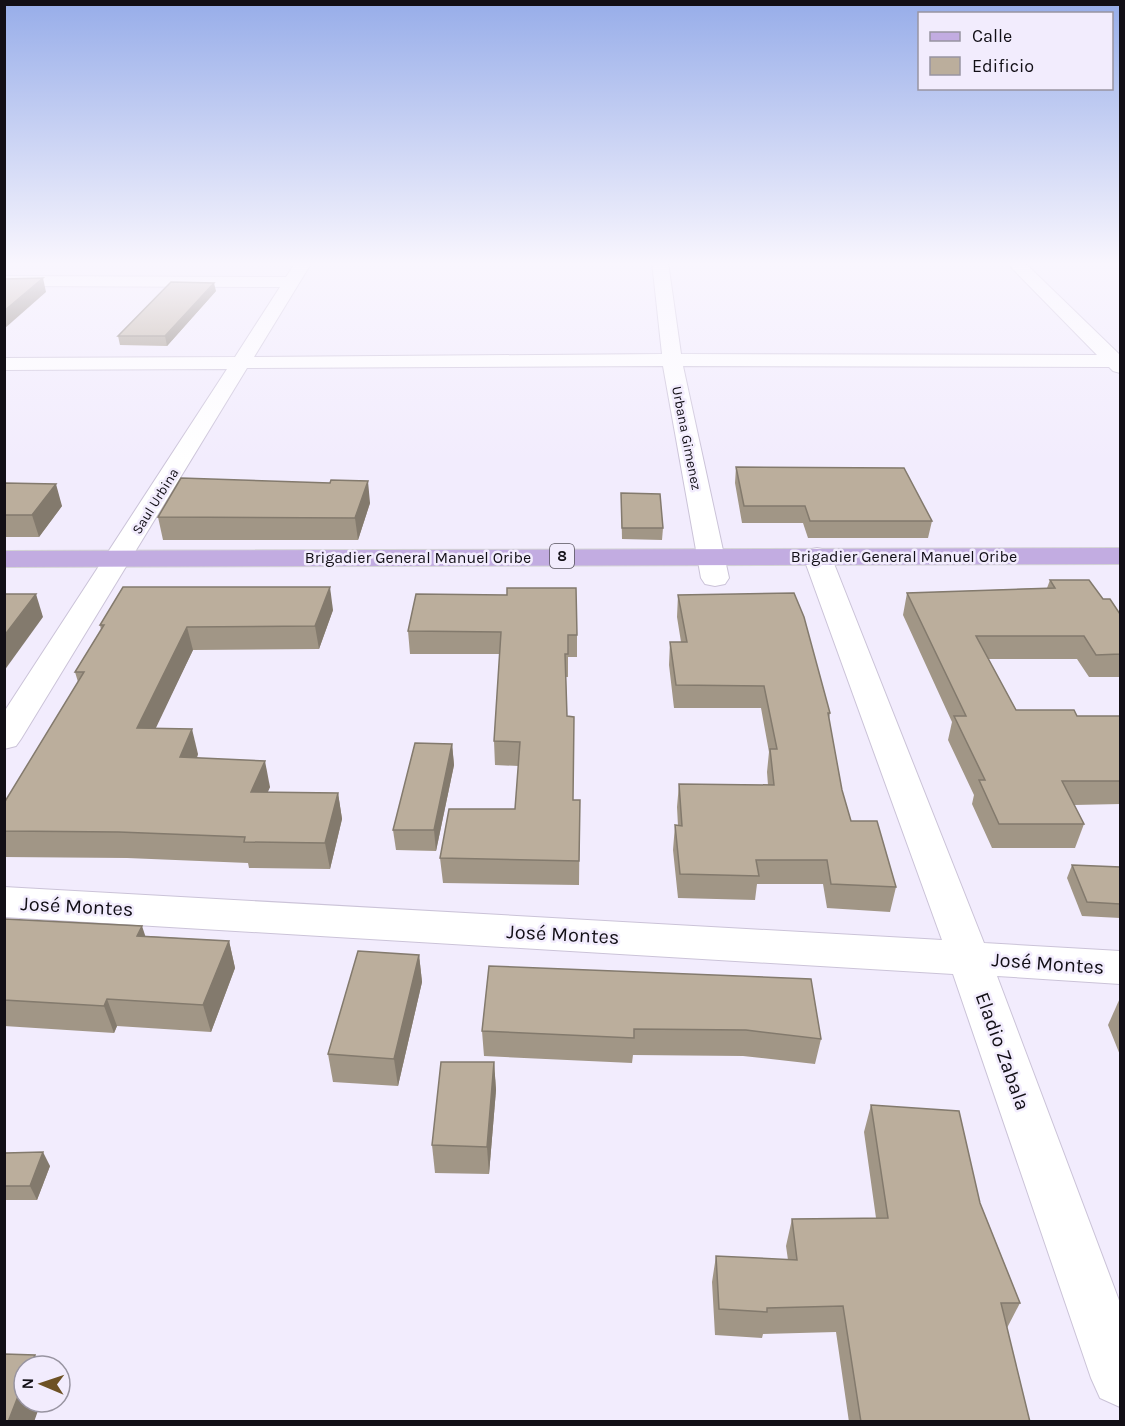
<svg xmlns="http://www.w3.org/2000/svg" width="1125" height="1426" viewBox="0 0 1125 1426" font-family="Karla,sans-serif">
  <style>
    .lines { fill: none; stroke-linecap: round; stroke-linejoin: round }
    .minor-casing { stroke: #cbc3d8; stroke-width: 2 }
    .major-casing { stroke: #d4d4d5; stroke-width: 2 }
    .minor { fill: #fff; fill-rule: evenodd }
    .major { fill: #c2ace1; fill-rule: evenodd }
    .wall { fill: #a19686 }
    .shaded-wall { fill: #837a6d }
    .building { fill: #bbae9c; stroke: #837a6d; stroke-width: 1.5 }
    .labels { text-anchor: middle; stroke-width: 5; stroke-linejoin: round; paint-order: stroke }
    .far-street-label { font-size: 14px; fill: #120f16; stroke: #f2ecfd }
    .shield { fill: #f2ecfd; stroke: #55515b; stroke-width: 1.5 }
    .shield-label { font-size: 15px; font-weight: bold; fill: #120f16 }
    .street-label { font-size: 16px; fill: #120f16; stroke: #f2ecfd }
    .near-street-label { font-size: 20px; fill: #120f16; stroke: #f2ecfd }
  </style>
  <rect width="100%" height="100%" fill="#f2ecfd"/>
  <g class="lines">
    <g class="minor-casing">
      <g id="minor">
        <path d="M296,262H312L254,357L662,354L652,262H668L681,354L1097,355L1006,262H1024L1120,355V373L1113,371L1109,367L683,366L729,578L725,584L715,586L705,584L701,578L663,366L247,368L21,739L16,746L4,749V712L227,369L4,370V358L235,357L280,287L4,286V276L286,277Z"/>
        <path d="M817,548L827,550L831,556L984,943L1120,951V984L997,976L1120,1303V1407L1100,1398L1091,1378L953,974L4,917V887L942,940L803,556L807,550Z"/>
      </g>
    </g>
    <g class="major-casing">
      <path id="major" d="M1120,548V564L4,567V551Z"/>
    </g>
    <use href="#minor" class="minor"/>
    <use href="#major" class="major"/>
  </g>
  <g class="wall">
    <path d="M216,291L167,346L120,345L118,336Z"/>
    <path d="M736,467L932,521L928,538H808L803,523H742L735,483Z"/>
    <path d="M4,483L62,506L39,537H4Z"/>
    <path d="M621,493L663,528L662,540L622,539Z"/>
    <path d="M370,503L358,540H163L158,517Z"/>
    <path d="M1050,580L1103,599L1120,614V677H1089L1077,659H988L1016,710L1077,716H1120V804L1074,805L1084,824L1075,848H992L972,804L974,795L948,740L952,722L903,615L907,593L1047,588Z"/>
    <path d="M416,594L577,635V657H568V677H566L567,716L573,800H580L579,885L443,883L440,858L515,809L519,766L495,765L494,741L500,654H410L408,631Z"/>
    <path d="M678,595L830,713L829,719L842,790L851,821L896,887L890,912L827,908L823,884H757L755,900L678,898L673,850L675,825L678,826L677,807L679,784L768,785L767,772L769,752L761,708H674L669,665L670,642H681L677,617Z"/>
    <path d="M333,610L319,649L193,650L155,728L198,754L197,758L270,787L267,792L338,793L342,819L330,869L249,868L248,863L127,858L4,857V831L78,682L75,672L101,630L100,625Z"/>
    <path d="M452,744L454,765L436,851L396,850L393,830Z"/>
    <path d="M1072,865L1120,867V918L1082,916L1067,878Z"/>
    <path d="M4,919L145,936L229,941L235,968L211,1032L117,1026L114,1033L4,1026Z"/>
    <path d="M419,955L422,982L398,1086L333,1082L328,1054Z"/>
    <path d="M489,966L821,1039L815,1064L743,1056L633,1055L632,1063L484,1056L482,1031Z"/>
    <path d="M1120,998V1055L1108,1025Z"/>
    <path d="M494,1062L496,1090L489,1174L435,1173L432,1145Z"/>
    <path d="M871,1105L980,1203L1020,1303L1007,1328L1030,1422H849L836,1332L763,1334L762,1338L715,1335L712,1282L716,1256L788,1260L786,1246L792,1219L876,1218L864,1132Z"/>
    <path d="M4,1154L50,1166L37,1200H4Z"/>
  </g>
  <g class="shaded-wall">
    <path d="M43,278L46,292L4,329V311Z"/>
    <path d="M214,283L216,291L167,346L165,336Z"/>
    <path d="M368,481L370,503L358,540L355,518Z"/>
    <path d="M56,484L62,506L39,537L32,515Z"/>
    <path d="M330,587L333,610L319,649L315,626Z"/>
    <path d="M36,594L43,617L4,671V636Z"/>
    <path d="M187,627L193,650L144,753L137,728Z"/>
    <path d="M192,729L198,754L186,783L180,757Z"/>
    <path d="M452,744L454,765L436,851L434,830Z"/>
    <path d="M265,761L270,787L257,818L251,792Z"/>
    <path d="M338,793L342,819L330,869L325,843Z"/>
    <path d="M142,926L151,953L137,936Z"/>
    <path d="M229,941L235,968L211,1032L203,1005Z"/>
    <path d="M419,955L422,982L398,1086L394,1059Z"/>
    <path d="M107,999L117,1026L114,1033L104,1006Z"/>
    <path d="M494,1062L496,1090L489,1174L487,1147Z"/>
    <path d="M43,1152L50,1166L37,1200L30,1186Z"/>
    <path d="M35,1355L41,1366H30Z"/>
    <path d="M24,1381V1402H41L34,1422H8Z"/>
  </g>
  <g class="building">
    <path d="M43,278L4,311V279Z"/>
    <path d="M171,282L214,283L165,336H118Z"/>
    <path d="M736,467L904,468L932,521H810L805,506H744Z"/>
    <path d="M181,478L330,483L331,480L368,481L355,518L158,517Z"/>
    <path d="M4,483L56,484L32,515H4Z"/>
    <path d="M621,493L660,494L663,528H622Z"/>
    <path d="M1050,580H1089L1103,599H1110L1120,614V654L1096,655L1084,636H976L1016,710H1074L1077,716H1120V781H1062L1084,824H999L979,780H985L954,716H966L907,593L1055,588Z"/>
    <path d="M123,587H330L315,626L187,627L137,728L192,729L180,757L265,761L251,792L338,793L325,843L244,842L245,837L119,832L4,831V803L84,672H75L104,625H100Z"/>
    <path d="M507,588H576L577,635H568V654H565L567,716L574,717L573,800H580L579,861L440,858L449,809H515L520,742L494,741L501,632L408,631L416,594L507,595Z"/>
    <path d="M794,593L804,617L830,713H828L842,790L851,821H877L896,887L831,884L827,860H756L759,876L680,874L675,825L682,826L679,784L774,785L770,749H777L764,686L676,685L670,642H687L678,595Z"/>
    <path d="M4,594H36L4,636Z"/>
    <path d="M415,743L452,744L434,830H393Z"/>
    <path d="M1072,865L1120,867V904L1087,902Z"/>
    <path d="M4,919L142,926L137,936L229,941L203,1005L107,999L104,1006L4,1000Z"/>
    <path d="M358,951L419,955L394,1059L328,1054Z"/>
    <path d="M489,966L811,979L821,1039L746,1030L634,1029V1038L482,1031Z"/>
    <path d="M441,1062H494L487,1147L432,1145Z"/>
    <path d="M871,1105L959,1111L980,1203L1020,1303H1001L1030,1422H861L843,1306L767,1308V1312L719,1309L716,1256L797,1260L792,1219L888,1218Z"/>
    <path d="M43,1152L30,1186H4V1154L5,1153Z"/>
    <path d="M4,1354L35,1355L30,1366H24V1381L8,1422H4Z"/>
  </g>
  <linearGradient id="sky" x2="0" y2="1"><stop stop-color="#97ade9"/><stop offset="0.57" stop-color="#f9f6fe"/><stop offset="1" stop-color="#f9f6fe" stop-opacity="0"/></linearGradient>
  <rect width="1125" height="462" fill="url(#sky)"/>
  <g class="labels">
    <g class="far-street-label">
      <text transform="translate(687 438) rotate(79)" y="5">Urbana Gimenez</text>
      <text transform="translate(155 501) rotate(-58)" y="5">Saul Urbina</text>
    </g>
    <rect class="shield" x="550" y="544" width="24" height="24" rx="4.5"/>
    <g class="shield-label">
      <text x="562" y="561">8</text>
    </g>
    <g class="street-label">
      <text x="904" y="562">Brigadier General Manuel Oribe</text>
      <text x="418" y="563">Brigadier General Manuel Oribe</text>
    </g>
    <g class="near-street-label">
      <text transform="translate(77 906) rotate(3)" y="7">José Montes</text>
      <text transform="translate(563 934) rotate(3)" y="7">José Montes</text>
      <text transform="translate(1048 963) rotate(4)" y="7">José Montes</text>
      <text transform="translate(1003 1051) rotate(70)" y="7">Eladio Zabala</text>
    </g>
  </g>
  <rect width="1125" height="1426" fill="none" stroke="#120f16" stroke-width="12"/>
  <rect x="918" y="12" width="195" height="78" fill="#f2ecfd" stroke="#9894a1" stroke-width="1.5"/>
  <rect x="930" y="32" width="30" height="9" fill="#c2ace1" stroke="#9894a1" stroke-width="1.5"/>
  <text x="972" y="42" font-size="18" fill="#120f16">Calle</text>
  <rect x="930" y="57" width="30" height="18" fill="#bbae9c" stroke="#9894a1" stroke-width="1.5"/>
  <text x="972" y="72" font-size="18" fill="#120f16">Edificio</text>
  <g transform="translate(42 1384) rotate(272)"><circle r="28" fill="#f2ecfd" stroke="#9894a1" stroke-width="1.5"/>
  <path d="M0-4.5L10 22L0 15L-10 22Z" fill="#6d5124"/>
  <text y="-9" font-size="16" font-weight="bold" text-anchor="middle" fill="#120f16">N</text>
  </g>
</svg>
